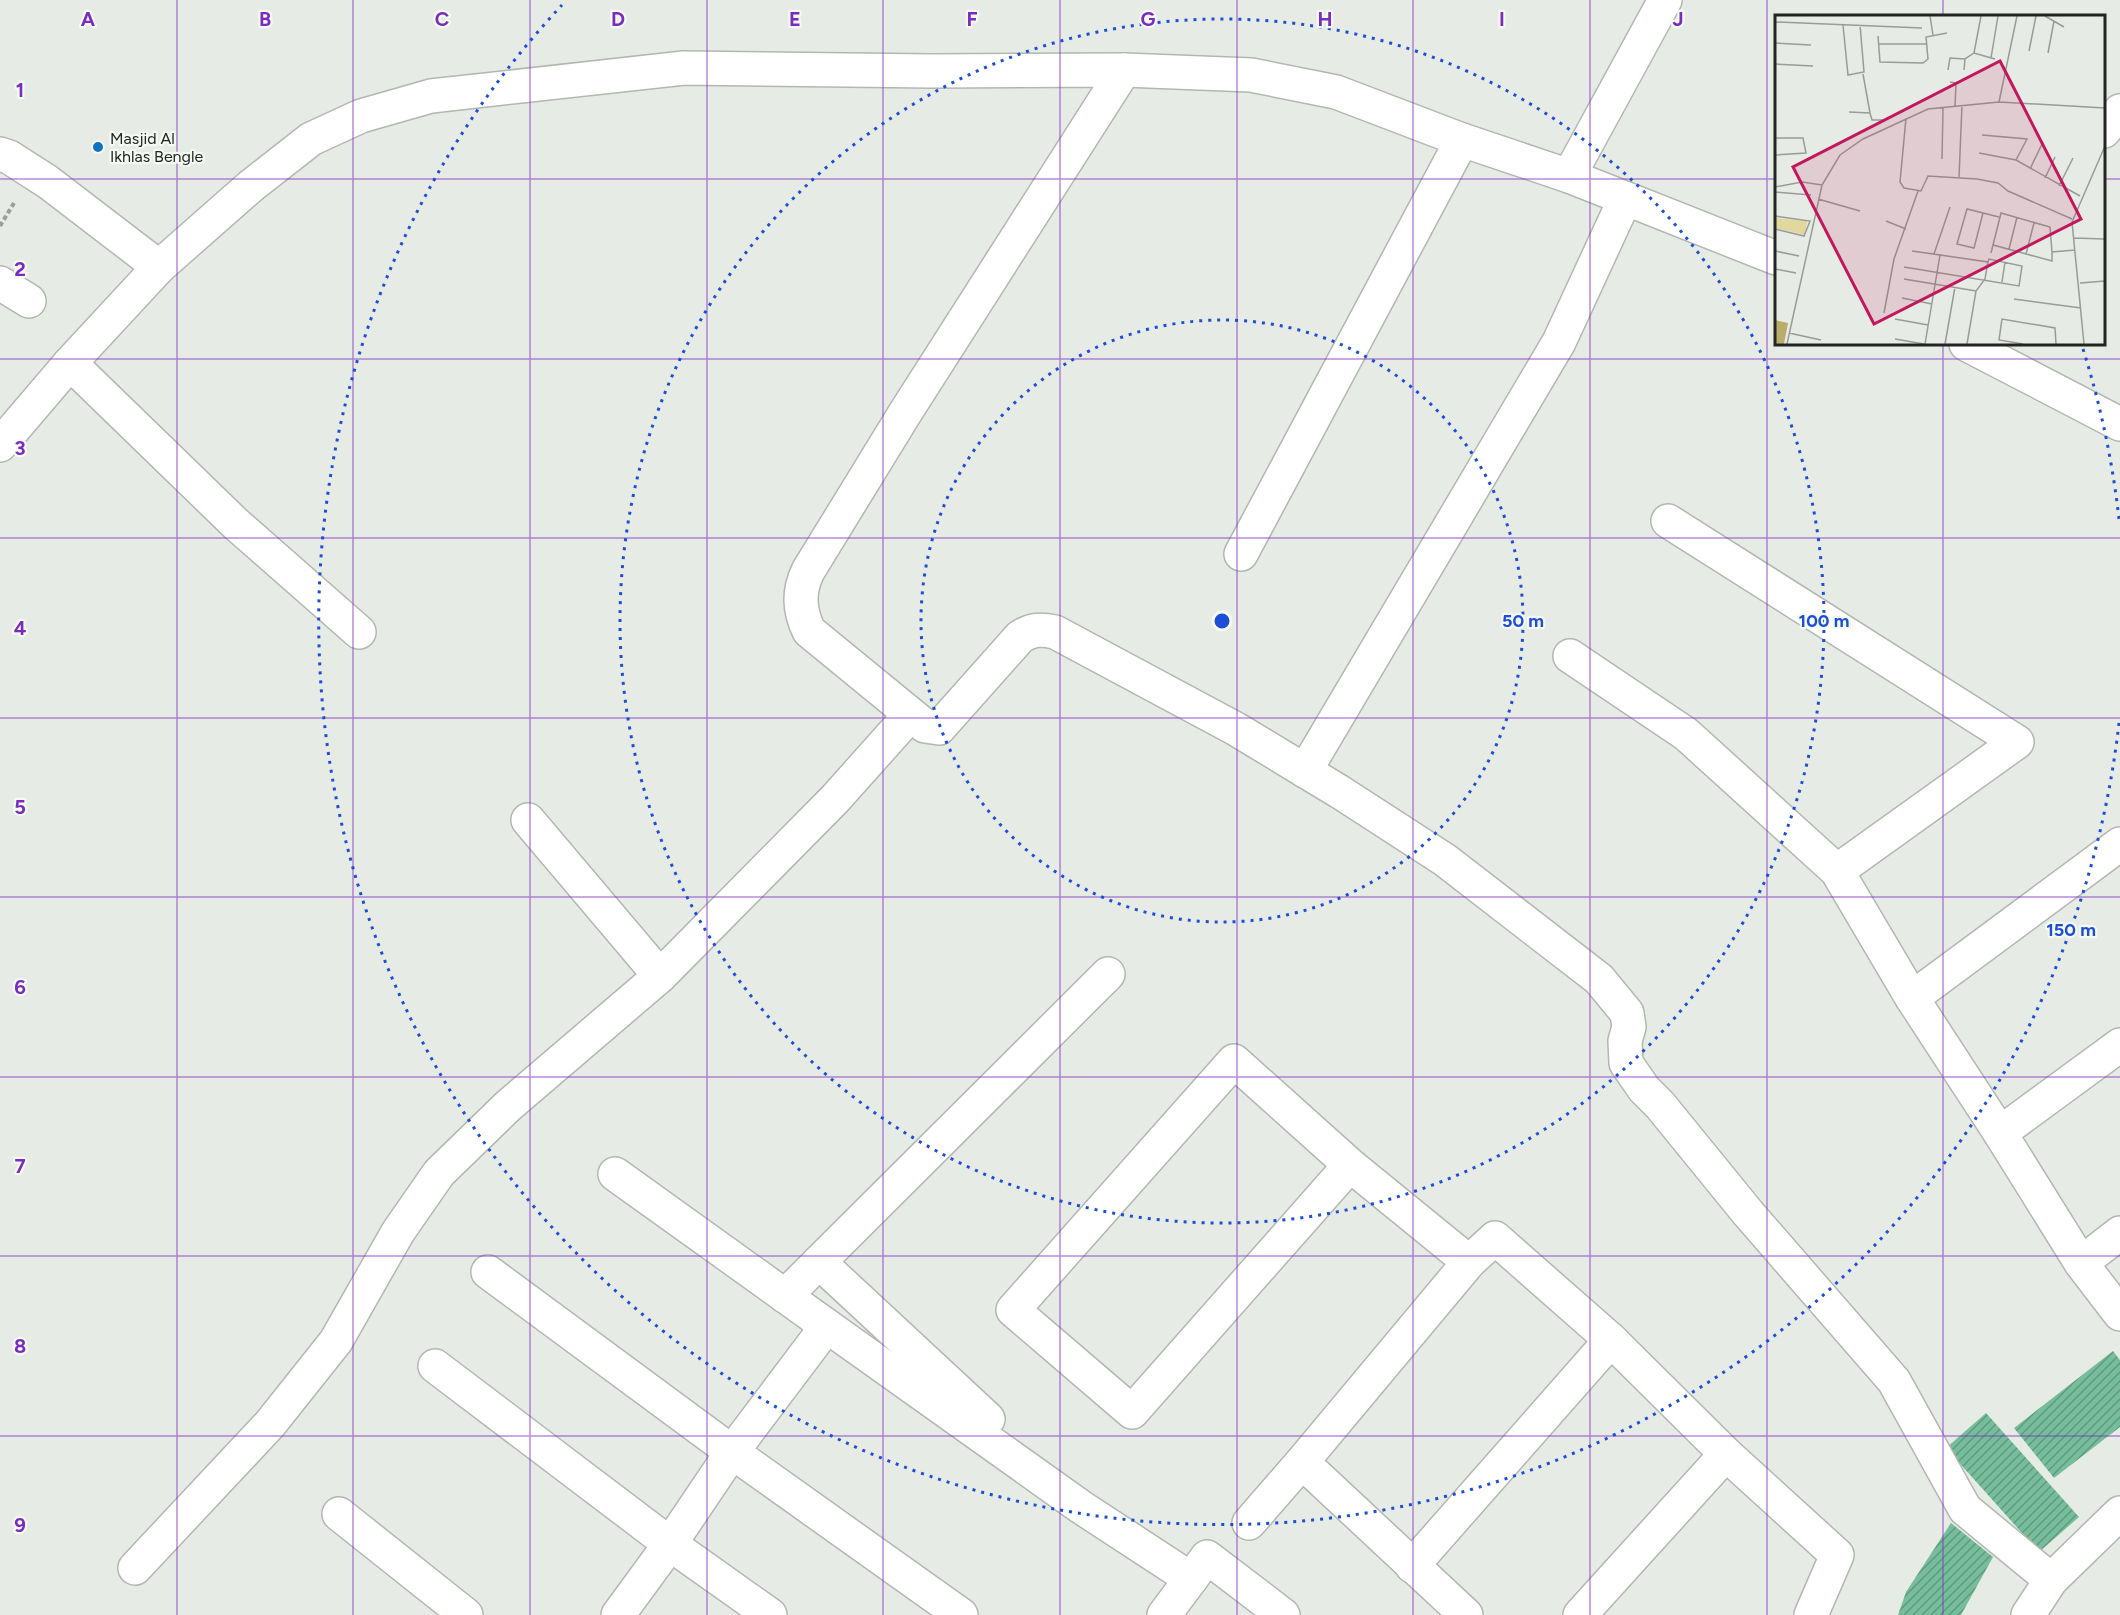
<svg xmlns="http://www.w3.org/2000/svg" width="2120" height="1615" viewBox="0 0 2120 1615" font-family="Figtree,sans-serif">
  <style>
    .building { fill: url(#building-hatch) }
    .lines { fill: none; stroke-linecap: round; stroke-linejoin: round }
    .minor-casing { stroke: #b3b7b2; stroke-width: 36 }
    .tertiary-casing { stroke: #b3b7b2; stroke-width: 36 }
    .path { stroke: #9a9d9a; stroke-width: 4; stroke-dasharray: 4.5 3; stroke-linecap: butt }
    .minor { stroke: #fff; stroke-width: 33 }
    .tertiary { stroke: #fff; stroke-width: 33 }
    .grid { fill: none; stroke: #7b2cbf; stroke-width: 1.5; stroke-opacity: 0.55 }
    .ring { fill: none; stroke: #1d4ed8; stroke-width: 3; stroke-dasharray: 3 6 }
    .poi-dot { fill: #1372bf; stroke: #f4f9f3; stroke-width: 2 }
    .labels { text-anchor: middle; stroke-width: 4.5; stroke-linejoin: round; paint-order: stroke }
    .poi-label { font-size: 16px; fill: #232523; stroke: #f4f9f3; text-anchor: start }
    .inset-road { fill: none; stroke: #989c98; stroke-width: 1.5 }
    .view { fill: #c2185b; fill-opacity: 0.15; stroke: #c2185b; stroke-width: 3 }
    .inset-edge { fill: none; stroke: #232523; stroke-width: 3 }
    .grid-label { font-size: 20px; text-anchor: middle; font-weight: bold; fill: #7b2cbf; stroke: #f4f9f3; stroke-width: 4.5; stroke-linejoin: round; paint-order: stroke }
    .centre { fill: #1d4ed8; stroke: #f4f9f3; stroke-width: 3 }
    .ring-label { font-size: 18px; text-anchor: middle; font-weight: bold; fill: #1d4ed8; stroke: #f4f9f3; stroke-width: 4.5; stroke-linejoin: round; paint-order: stroke }
  </style>
  <defs>
    <pattern id="building-hatch" width="6" height="6" patternUnits="userSpaceOnUse" patternTransform="scale(1.5)"><rect width="6" height="6" fill="#76bd9c"/><path d="M-1 1l2-2M0 6l6-6M5 7l2-2" fill="none" stroke="#60997f"/></pattern>
  </defs>
  <rect width="100%" height="100%" fill="#e6ebe6"/>
  <g class="building">
    <path d="M2113,1351L2120,1360V1427L2054,1478L2014,1428Z"/>
    <path d="M1986,1413L2079,1517L2039,1552L1946,1448Z"/>
    <path d="M1951,1523L1993,1557L1961,1615H1898L1906,1592Z"/>
  </g>
  <g class="lines">
    <g class="minor-casing">
      <g id="minor">
        <path d="M1124,70L905,413L808,571C798,592 799,610 809,631L925,726L939,728L1020,637C1032,629 1041,629 1055,632L1236,729L1340,792L1445,860L1599,979L1627,1013L1629,1027L1625,1041L1626,1063L1644,1089L1660,1105L1748,1213L1894,1381L1965,1509L2051,1580"/>
        <path d="M2104,131L2120,111"/>
        <path d="M1569,176L1665,0"/>
        <path d="M0,283L29,301"/>
        <path d="M70,363L236,524L359,632"/>
        <path d="M0,445L70,363L159,267"/>
        <path d="M1668,521L2017,742L1837,871"/>
        <path d="M1241,554L1462,140"/>
        <path d="M1570,656L1686,734L1837,871L1912,998L2000,1133L2081,1263L2120,1314"/>
        <path d="M1305,771L1559,342L1625,199"/>
        <path d="M528,820L660,976"/>
        <path d="M1912,998L2120,844"/>
        <path d="M2000,1133L2120,1045"/>
        <path d="M1350,1165L1132,1412L1013,1310L1234,1061L1350,1165L1469,1262"/>
        <path d="M615,1174L827,1326L732,1452L670,1544L618,1615"/>
        <path d="M819,1262L988,1419"/>
        <path d="M2081,1263L2120,1233"/>
        <path d="M488,1272L732,1452L961,1615"/>
        <path d="M785,1296L1108,974"/>
        <path d="M827,1326L1081,1507L1191,1579L1164,1615"/>
        <path d="M435,1366L670,1544L770,1615"/>
        <path d="M1302,1462L1469,1262L1495,1238L1611,1340L1726,1454L1837,1555L1811,1615"/>
        <path d="M339,1514L466,1615"/>
        <path d="M1249,1523L1302,1462L1466,1615"/>
        <path d="M1412,1566L1611,1340"/>
        <path d="M135,1568L270,1424L336,1341L398,1232L439,1173L508,1106L660,976L835,799L910,715"/>
        <path d="M1191,1579L1207,1557L1283,1615"/>
        <path d="M1580,1615L1726,1454"/>
      </g>
    </g>
    <g class="tertiary-casing">
      <g id="tertiary">
        <path d="M0,154L9,157L48,182L159,267L251,186L311,139L361,116L431,96L684,68L932,71L1124,70L1251,75L1336,92L1462,140L1569,176L1776,258"/>
        <path d="M1966,344L2120,424"/>
        <path d="M2028,1615L2051,1580L2120,1513"/>
      </g>
    </g>
    <path class="path" d="M0,226L14,203"/>
    <use href="#minor" class="minor"/>
    <use href="#tertiary" class="tertiary"/>
  </g>
  <path class="grid" d="M177,0V1615M353,0V1615M530,0V1615M707,0V1615M883,0V1615M1060,0V1615M1237,0V1615M1413,0V1615M1590,0V1615M1767,0V1615M1943,0V16M0,179H1776M2104,179H2120M1943,344V1615M0,359H2120M0,538H2120M0,718H2120M0,897H2120M0,1077H2120M0,1256H2120M0,1436H2120"/>
  <g class="ring">
    <circle cx="1222" cy="621" r="301"/>
    <circle cx="1222" cy="621" r="602"/>
    <path d="M2119 723A903 903 0 1 1 562 5M2083 349A903 903 0 0 1 2119 519"/>
  </g>
  <circle class="poi-dot" cx="98" cy="147" r="6"/>
  <g class="labels">
    <g class="poi-label">
      <text x="110" y="144">Masjid Al<tspan x="110" dy="18">Ikhlas Bengle</tspan></text>
    </g>
  </g>
  <g transform="translate(1775 15)">
    <rect width="330" height="330" fill="#e6ebe6"/>
    <path d="M0,305L13,308L9,329H0Z" fill="#b9ad6b"/>
    <path d="M0,203L32,206L30,220L0,213Z" fill="#e2d79c"/>
    <path class="inset-road" d="M155,1L158,20M270,1L289,12M0,7L147,13M68,10L73,60L89,57L85,10M103,21L105,47L148,48L153,44L151,22L172,18M0,28L36,30M103,29H151M254,36L261,1M199,38L206,1M273,38L279,6M216,43L223,1M0,49L38,51M173,55L175,43L190,44M189,55L190,44L199,38L220,44M88,59L95,98M175,67L181,68L180,91M224,87L242,1M74,97L95,98L97,105H109M131,103L125,167L129,173L146,176L153,161L202,164L223,168L233,176L297,204M207,120L252,124L241,145M0,123H28L31,138L0,140M204,138L241,145L305,181M167,144L168,93M255,154L268,127M184,162L187,90M270,163L280,142M284,171L298,143M0,172L27,167L47,170M0,177L36,180M43,184L85,196M208,198L199,233L182,229L192,194L224,202M0,201L35,206L29,221L0,214M111,206L131,214M298,223L330,224M218,230L226,198L275,212L277,237M234,234L242,202M0,236L24,241M137,236L165,240L150,329M216,238L218,230L277,246V237L300,235M159,239L175,192M251,239L259,208M165,240L213,247L210,264L201,276L192,329M129,252L244,271L247,251L214,244L213,247M0,254L21,258M129,264L201,276M227,267L230,247M305,268L330,266M127,283L157,289M239,284L306,293M109,298L119,244L143,176M120,304L153,310M14,318L46,325M120,324L149,329M12,329L47,170L65,140L88,124L153,94L224,87L330,93M170,329L180,272M248,329L224,325L227,304L280,313L281,329M309,329L297,207L330,131"/>
    <path class="view" d="M225,46L306,204L99,309L18,152Z"/>
    <rect width="330" height="330" class="inset-edge"/>
  </g>
  <g class="grid-label">
    <text x="88" y="26">A</text>
    <text x="265" y="26">B</text>
    <text x="442" y="26">C</text>
    <text x="618" y="26">D</text>
    <text x="795" y="26">E</text>
    <text x="972" y="26">F</text>
    <text x="1148" y="26">G</text>
    <text x="1325" y="26">H</text>
    <text x="1502" y="26">I</text>
    <text x="1678" y="26">J</text>
    <text x="20" y="97">1</text>
    <text x="20" y="276">2</text>
    <text x="20" y="455">3</text>
    <text x="20" y="635">4</text>
    <text x="20" y="814">5</text>
    <text x="20" y="994">6</text>
    <text x="20" y="1173">7</text>
    <text x="20" y="1353">8</text>
    <text x="20" y="1532">9</text>
  </g>
  <circle cx="1222" cy="621" r="9" class="centre"/>
  <g class="ring-label">
    <text x="1523" y="627">50 m</text>
    <text x="1824" y="627">100 m</text>
    <text x="2071" y="936">150 m</text>
  </g>
</svg>
